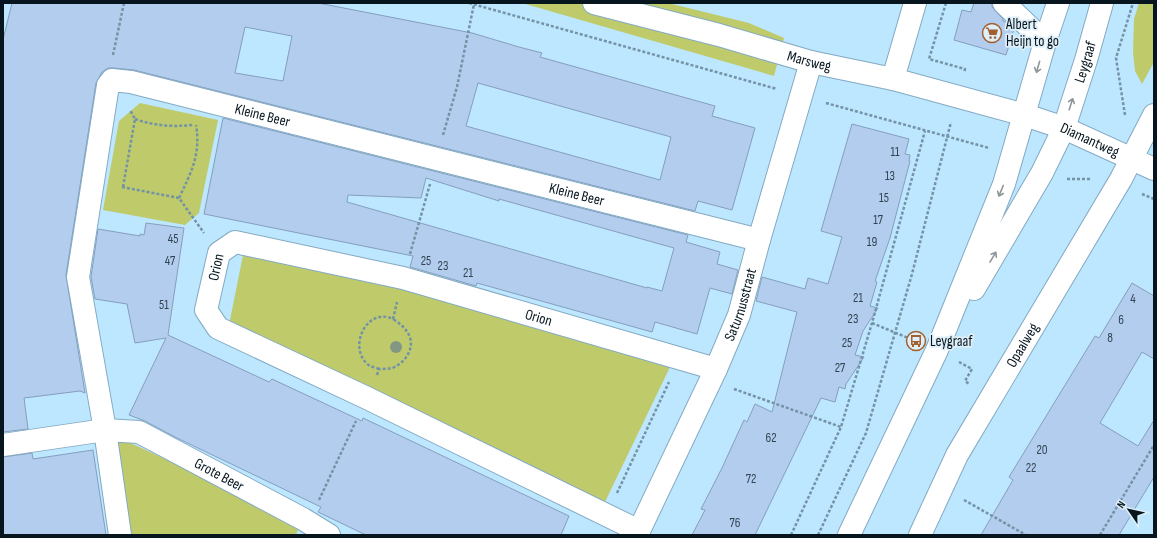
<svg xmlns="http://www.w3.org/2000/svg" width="1157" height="538" viewBox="0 0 1157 538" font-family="'Sofia Sans Condensed',sans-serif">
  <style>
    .green { fill: #bfcb6b }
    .building { fill: #b3cdee; stroke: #859ebe; fill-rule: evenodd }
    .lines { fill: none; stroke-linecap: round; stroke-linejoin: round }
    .minor-casing { stroke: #83aac2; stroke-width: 24 }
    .path { stroke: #7493a5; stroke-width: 2.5; stroke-dasharray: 3 2; stroke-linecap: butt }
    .minor { stroke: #fff; stroke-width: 22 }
    .tree { fill: #829884 }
    .oneway { stroke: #8f969a }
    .labels { text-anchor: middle; stroke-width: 3.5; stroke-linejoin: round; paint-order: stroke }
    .number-label { font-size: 13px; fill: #324452 }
    .poi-label { font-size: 15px; fill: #07161e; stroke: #dfeff9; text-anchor: start }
    .street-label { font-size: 15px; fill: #07161e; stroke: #dfeff9 }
  </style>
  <rect width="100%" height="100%" fill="#bde6ff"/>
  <g class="green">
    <path d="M522,3H668L749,23L784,38L774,76Z"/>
    <path d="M1139,3H1154V62L1142,84L1135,71L1133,52L1134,19Z"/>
    <path d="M140,103L218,120L199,213L185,225L103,210L119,121Z"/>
    <path d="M243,255L394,285L671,365L604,504L229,325Z"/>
    <path d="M122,439L269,507L300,524L296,535H128L115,450Z"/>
  </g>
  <g class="building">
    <path d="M12,3H318L472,33L519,47L542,53L540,57L715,106L712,116L755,128L732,210L698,201L695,211L134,70L113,68H108L102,72L96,83L66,275L85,393L80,391L24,398L28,429L3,432V40ZM245,27L292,36L283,81L235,73ZM478,83L671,137L660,180L466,126Z"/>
    <path d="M974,3H992V7L1003,19V21L1006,22L1014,29L1006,55L954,40L962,10L971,12Z"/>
    <path d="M223,118L688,235L686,242L720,252L717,264L738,270L732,294L710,288L697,334L655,322L652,332L477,283L476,286L410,267L413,256L204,214ZM426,178L499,201V199L674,248L662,291L647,287V288L347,202L348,195L421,198Z"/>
    <path d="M852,124L909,139L905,154L910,155L909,161H910L890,238L875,281L877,282L870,306L878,308L863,331L855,355L864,357L846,384L845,389L839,387L835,402L821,398L755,535H692L705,510L701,509L722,468L744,420L747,422L755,404L772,412L797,312L756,301L762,277L805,289L808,278L828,284L842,237L821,231Z"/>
    <path d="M146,223L184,228L168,335L269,382L272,379L362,421L363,418L569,516L561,535H366L318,512L321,507L175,437L145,421L129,415L166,338L135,343L127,304L95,299L91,277L98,229L140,236V234L144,235Z"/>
    <path d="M1132,283L1154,296V359L1142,352L1100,423L1138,446L1154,420V477L1119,535H981L1013,480L1009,477L1095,336L1099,338Z"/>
    <path d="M93,450L106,535H3V457L32,453L33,459Z"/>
  </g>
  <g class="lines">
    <g class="minor-casing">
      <g id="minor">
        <path id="s1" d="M594,3L719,35L811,62L893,79L1025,115L1064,128L1154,169"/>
        <path d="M1004,3L1045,42"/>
        <path d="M893,79L915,3"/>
        <path id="s2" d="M974,289L1042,173L1064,128L1086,60L1102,3"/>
        <path id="s3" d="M3,445L105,430L139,432L303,519L329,535"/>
        <path id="s4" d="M639,531L367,398L218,328L206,310L219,253L235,242L403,278L716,369"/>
        <path id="s5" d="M120,535L105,430L78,277L108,85L112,80L131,82L759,240"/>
        <path id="s6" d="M637,535L716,369L739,315L759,240L811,62"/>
        <path d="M849,535L937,350L1004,184L1045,42L1058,3"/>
        <path id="s7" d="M920,535L957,455L1121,179L1154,115"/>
      </g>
    </g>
    <g class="path">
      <path d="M469,3L777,89"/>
      <path d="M946,3L929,59L965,69L964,72"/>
      <path d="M113,55L124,3"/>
      <path d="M826,103L989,148"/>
      <path d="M1125,115L1116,58L1133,3"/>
      <path d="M135,119C155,126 173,127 193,125"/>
      <path d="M443,135L457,87L474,4"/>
      <path d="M1067,179H1092"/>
      <path d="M122,187L179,198L204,233"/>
      <path d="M123,187L135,119L130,110"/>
      <path d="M1142,194L1154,199"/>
      <path d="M179,198C191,173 201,154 196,125"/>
      <path d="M410,254L430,184"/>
      <path d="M872,323L913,340"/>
      <path d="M959,362L972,369L965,381L969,384"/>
      <path d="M379,369C377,368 373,367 370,366C346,350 366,306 393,319L397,302"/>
      <path d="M377,375L379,369C383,369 388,369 392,368C396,367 401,363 404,360C418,343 409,329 393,319"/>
      <path d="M734,389L841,427"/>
      <path d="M617,493L669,382"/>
      <path d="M319,500L356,421"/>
      <path d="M964,500L1026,535"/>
      <path d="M791,535L841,427L872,323L925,131"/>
      <path d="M818,535L866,433L912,274L951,122"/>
      <path d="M1100,535L1154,445"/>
    </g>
    <use href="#minor" class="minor"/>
  </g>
  <circle class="tree" cx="396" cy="347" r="6"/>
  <defs><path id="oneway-shaft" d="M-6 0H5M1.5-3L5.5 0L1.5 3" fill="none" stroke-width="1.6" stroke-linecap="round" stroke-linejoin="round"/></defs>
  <g class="oneway">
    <use href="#oneway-shaft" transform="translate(1038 67) rotate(106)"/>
    <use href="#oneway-shaft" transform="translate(1071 104) rotate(-72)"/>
    <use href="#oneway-shaft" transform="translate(1001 191) rotate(112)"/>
    <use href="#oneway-shaft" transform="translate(993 257) rotate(-59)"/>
  </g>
  <defs>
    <g id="supermarket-ring" transform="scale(1)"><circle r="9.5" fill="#dfeff9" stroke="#a3602f" stroke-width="1.5"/><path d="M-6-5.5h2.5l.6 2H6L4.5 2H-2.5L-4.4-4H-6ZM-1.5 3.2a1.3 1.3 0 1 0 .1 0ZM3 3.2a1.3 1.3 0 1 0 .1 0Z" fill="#a3602f"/></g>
    <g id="bus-ring" transform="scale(1)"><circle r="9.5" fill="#dfeff9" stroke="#a3602f" stroke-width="1.5"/><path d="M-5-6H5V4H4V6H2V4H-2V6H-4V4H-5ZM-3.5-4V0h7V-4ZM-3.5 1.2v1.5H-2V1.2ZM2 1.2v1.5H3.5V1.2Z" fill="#a3602f"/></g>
  </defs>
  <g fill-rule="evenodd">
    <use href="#supermarket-ring" x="992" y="33"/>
    <use href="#bus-ring" x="916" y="341"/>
  </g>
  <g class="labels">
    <g class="number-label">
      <text x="895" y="156">11</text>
      <text x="890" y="180">13</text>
      <text x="884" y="202">15</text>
      <text x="878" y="224">17</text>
      <text x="173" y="243">45</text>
      <text x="872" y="246">19</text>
      <text x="170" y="265">47</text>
      <text x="426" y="265">25</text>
      <text x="443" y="270">23</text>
      <text x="468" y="277">21</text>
      <text x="858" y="302">21</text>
      <text x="1133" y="303">4</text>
      <text x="164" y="309">51</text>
      <text x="853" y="323">23</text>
      <text x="1121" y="324">6</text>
      <text x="1110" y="342">8</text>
      <text x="847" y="347">25</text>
      <text x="840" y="372">27</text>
      <text x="771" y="442">62</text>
      <text x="1042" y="454">20</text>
      <text x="1031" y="472">22</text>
      <text x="751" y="483">72</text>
      <text x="735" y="527">76</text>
    </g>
    <g class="poi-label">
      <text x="1006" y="29">Albert<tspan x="1006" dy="17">Heijn to go</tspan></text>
      <text x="930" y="346">Leygraaf</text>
    </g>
    <g class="street-label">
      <text dy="5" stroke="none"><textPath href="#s1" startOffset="223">Marsweg</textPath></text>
      <text dy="5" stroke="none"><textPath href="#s2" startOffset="254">Leygraaf</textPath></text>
      <text dy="5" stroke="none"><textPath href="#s5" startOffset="617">Kleine Beer</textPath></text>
      <text dy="5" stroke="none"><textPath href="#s1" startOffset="515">Diamantweg</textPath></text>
      <text dy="5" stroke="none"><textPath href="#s5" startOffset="941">Kleine Beer</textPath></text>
      <text dy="5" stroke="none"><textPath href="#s4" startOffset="533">Orion</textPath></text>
      <text dy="5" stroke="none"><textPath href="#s6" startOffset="253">Saturnusstraat</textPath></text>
      <text dy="5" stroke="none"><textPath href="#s4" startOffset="880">Orion</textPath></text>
      <text dy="5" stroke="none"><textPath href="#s7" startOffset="216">Opaalweg</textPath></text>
      <text dy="5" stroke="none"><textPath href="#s3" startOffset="228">Grote Beer</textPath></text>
    </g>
  </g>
  <rect width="1157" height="538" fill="none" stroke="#07161e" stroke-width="8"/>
  <g transform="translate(1129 510) rotate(304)" stroke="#dfeff9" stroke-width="3" paint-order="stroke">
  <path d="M0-3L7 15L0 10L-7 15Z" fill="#07161e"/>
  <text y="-6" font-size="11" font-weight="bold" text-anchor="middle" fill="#07161e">N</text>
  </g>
</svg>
